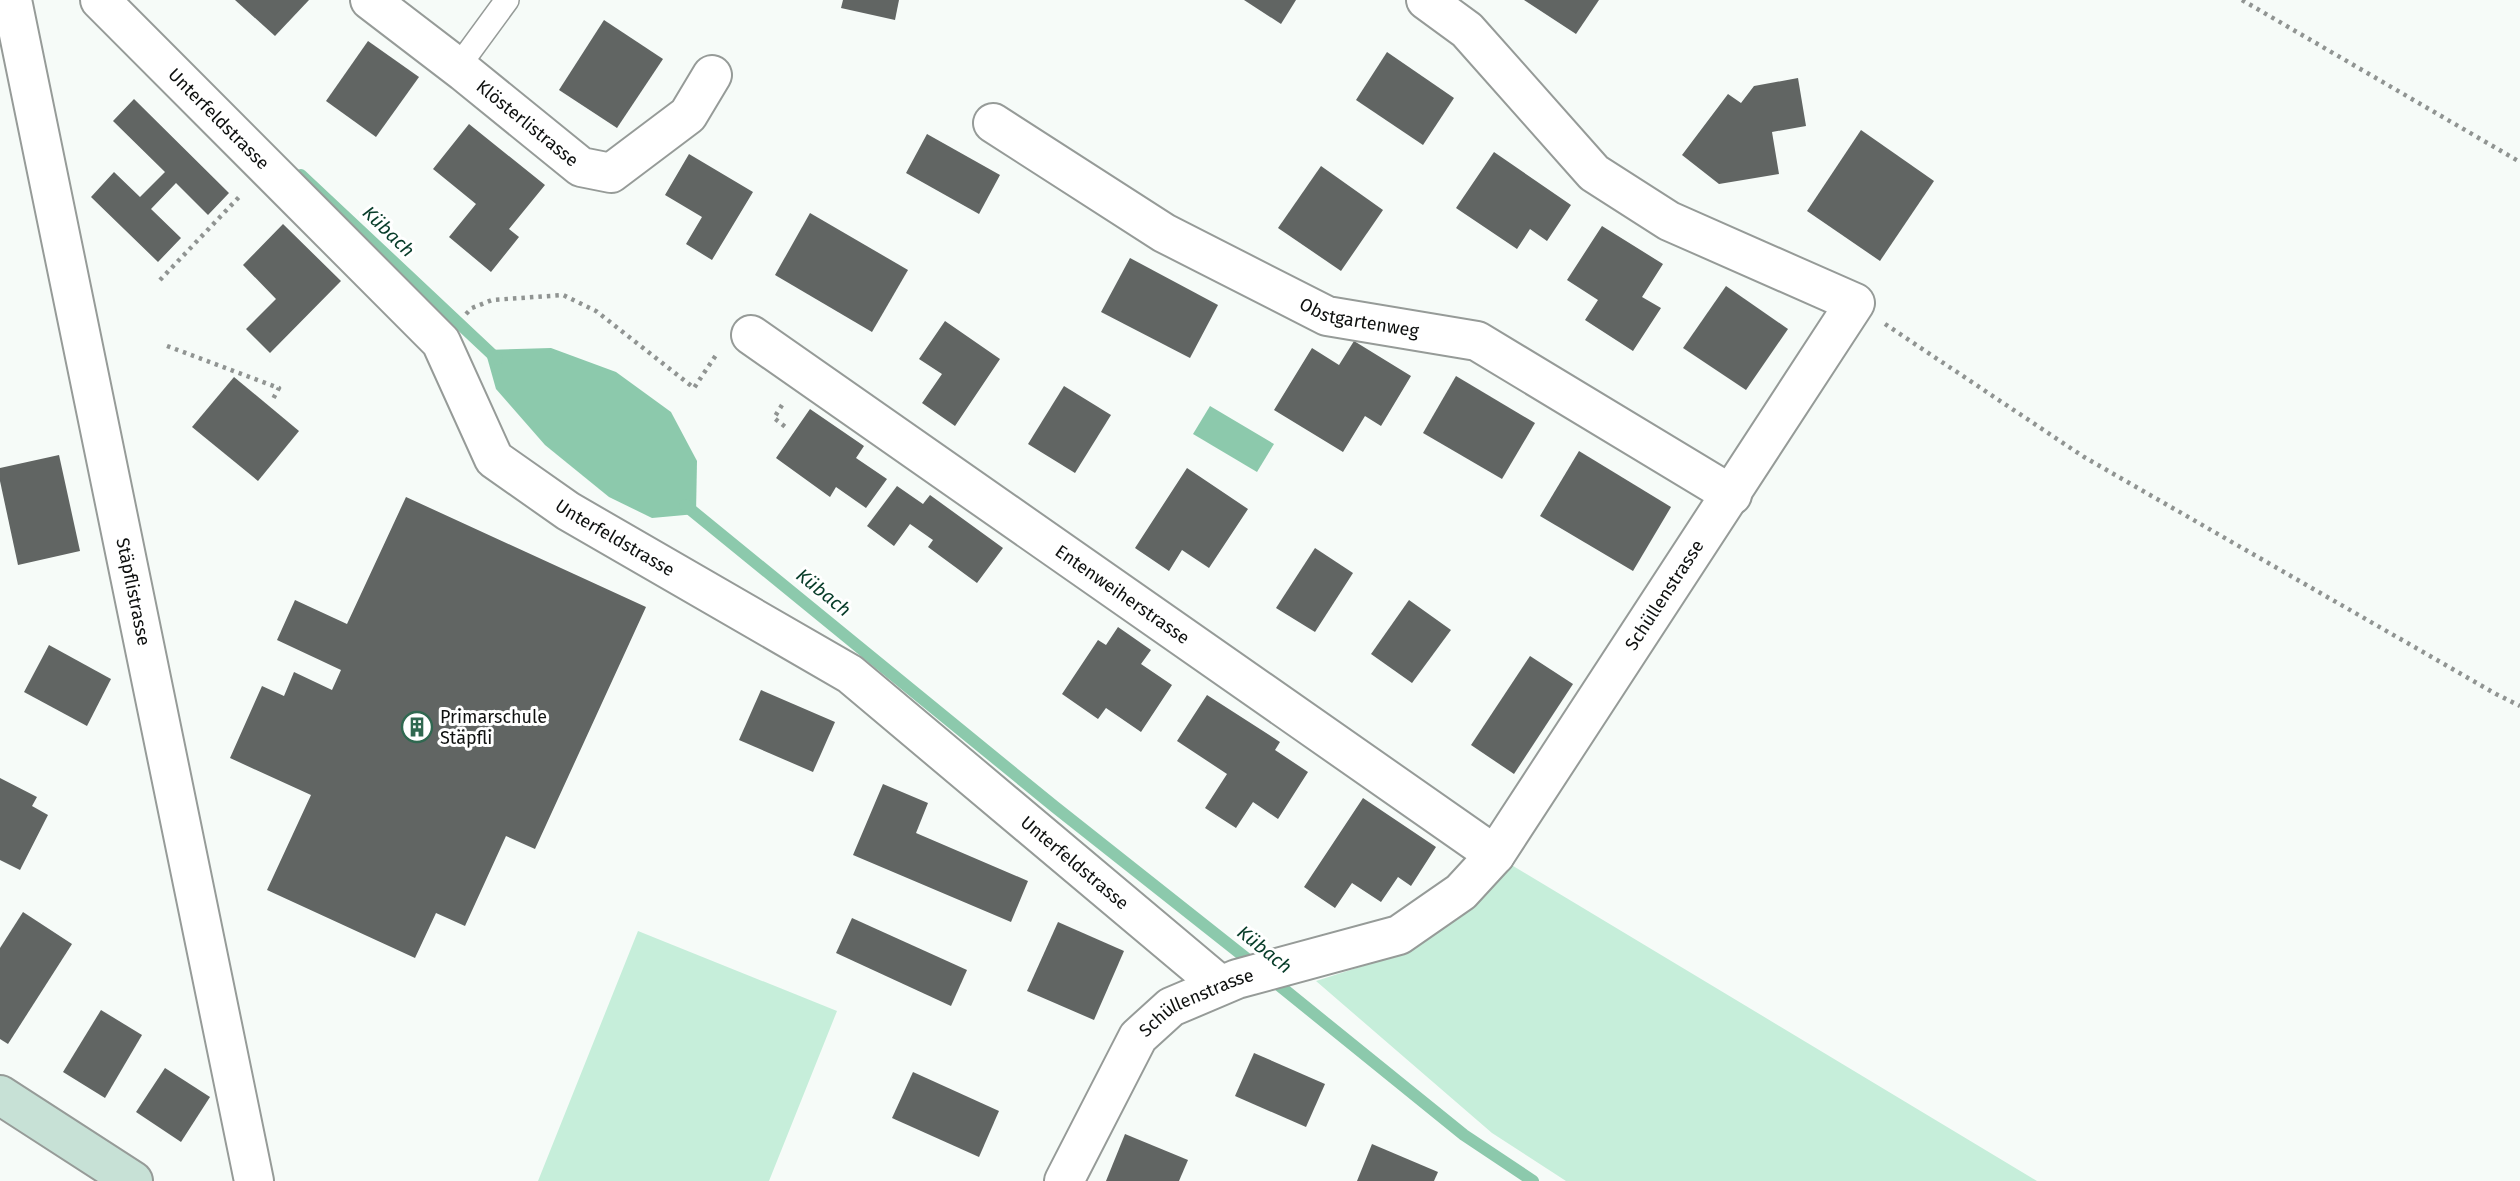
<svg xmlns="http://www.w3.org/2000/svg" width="2520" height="1181" viewBox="0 0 2520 1181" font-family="'Fira Sans',sans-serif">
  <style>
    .grass { fill: #c6eeda }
    .water { fill: #8cc9ac }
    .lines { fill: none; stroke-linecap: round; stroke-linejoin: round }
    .stream { stroke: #8cc9ac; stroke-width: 12 }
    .building { fill: #616563 }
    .service-casing { stroke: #969b98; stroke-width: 26 }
    .minor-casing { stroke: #969b98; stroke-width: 42 }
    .secondary-casing { stroke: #969b98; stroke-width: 42 }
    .path { stroke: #909492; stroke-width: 4.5; stroke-dasharray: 3.5 5; stroke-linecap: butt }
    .service { stroke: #fff; stroke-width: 23 }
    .minor { stroke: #fff; stroke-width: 38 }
    .secondary { stroke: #c7e1d6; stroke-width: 38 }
    .labels { text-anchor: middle; stroke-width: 6; stroke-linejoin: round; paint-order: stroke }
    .street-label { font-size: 18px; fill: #0e100f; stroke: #fff }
    .poi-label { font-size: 18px; fill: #0e100f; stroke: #fff; text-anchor: start }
    .water-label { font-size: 19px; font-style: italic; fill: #073c29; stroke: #fff }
  </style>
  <rect width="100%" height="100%" fill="#f6fbf8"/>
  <g class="grass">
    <path d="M1495,855L2037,1181H1566L1492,1133L1316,981L1410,951Z"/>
    <path d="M638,931L837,1011L769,1181H538Z"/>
  </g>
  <g class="water">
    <path d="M551,348L616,372L671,412L697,461L696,514L652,518L609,497L545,445L496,389L485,350Z"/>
    <path d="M1210,406L1274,444L1257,472L1193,434Z"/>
  </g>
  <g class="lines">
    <g class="stream">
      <path d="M301,175L497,359"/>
      <path d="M685,505L1055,807L1256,966"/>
      <path d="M1270,978L1464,1135L1533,1181"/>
    </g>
  </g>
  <g class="building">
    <path d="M235,0H309L275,36Z"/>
    <path d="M843,0H899L895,20L841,8Z"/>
    <path d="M1244,0H1296L1281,24Z"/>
    <path d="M1524,0H1599L1576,34Z"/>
    <path d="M604,20L663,59L617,128L559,90Z"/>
    <path d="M368,41L419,77L376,137L326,101Z"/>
    <path d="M1387,52L1454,98L1423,145L1356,100Z"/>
    <path d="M1798,78L1806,126L1772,132L1779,174L1719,184L1682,155L1728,94L1741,103L1754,86Z"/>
    <path d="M134,99L229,193L208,215L176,183L151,209L181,238L158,262L91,197L114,172L140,197L165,172L113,121Z"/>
    <path d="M469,124L545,185L509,229L519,237L491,272L449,237L476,204L433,169Z"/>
    <path d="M1861,130L1934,181L1880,261L1807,211Z"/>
    <path d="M927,134L1000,175L979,214L906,173Z"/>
    <path d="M1494,152L1571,205L1547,241L1530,229L1517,249L1456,208Z"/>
    <path d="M689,154L753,192L712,260L686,244L702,217L665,195Z"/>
    <path d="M1321,166L1383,210L1341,271L1278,228Z"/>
    <path d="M810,213L908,270L872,332L775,275Z"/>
    <path d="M283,224L341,281L270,353L246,329L276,299L243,265Z"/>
    <path d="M1602,226L1663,264L1642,297L1661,308L1633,351L1585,320L1598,300L1567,280Z"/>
    <path d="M1130,258L1218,305L1190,358L1101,312Z"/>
    <path d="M1726,286L1788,329L1746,390L1683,348Z"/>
    <path d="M945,321L1000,359L955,426L922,403L942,374L919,359Z"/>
    <path d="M1354,341L1411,376L1381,426L1365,416L1343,452L1274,410L1312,348L1339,365Z"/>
    <path d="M1456,376L1535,423L1502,479L1423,433Z"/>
    <path d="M234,377L299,431L258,481L192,427Z"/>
    <path d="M1064,386L1111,415L1075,473L1028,444Z"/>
    <path d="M810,409L864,446L856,458L887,479L866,508L836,487L830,497L776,458Z"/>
    <path d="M1579,451L1671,507L1633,571L1540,516Z"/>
    <path d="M59,455L80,551L18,565L0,481V468Z"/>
    <path d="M1187,468L1248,509L1209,568L1182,550L1169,571L1135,548Z"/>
    <path d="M897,486L923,504L930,495L1003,548L977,583L928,547L933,540L910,524L894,546L867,526Z"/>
    <path d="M406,497L646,607L535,849L506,836L465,926L436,913L415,958L267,890L311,795L230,758L262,686L284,696L294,672L332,690L341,670L277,640L295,600L347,624Z"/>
    <path d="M1315,548L1353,573L1315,632L1276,608Z"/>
    <path d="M1409,600L1451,630L1412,683L1371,654Z"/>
    <path d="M1118,627L1151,650L1141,664L1172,685L1141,732L1106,708L1098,719L1062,694L1098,640L1106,645Z"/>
    <path d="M49,645L111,679L87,726L24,692Z"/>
    <path d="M1530,656L1573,684L1514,774L1471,745Z"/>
    <path d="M761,690L835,722L813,772L739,740Z"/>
    <path d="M1207,695L1280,742L1275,750L1308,772L1278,819L1253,802L1236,828L1205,808L1227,774L1177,741Z"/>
    <path d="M0,778L37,797L32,806L48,815L20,870L0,860Z"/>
    <path d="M883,784L928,803L916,833L1028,881L1011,922L853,855Z"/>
    <path d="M1363,798L1436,847L1411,886L1398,877L1381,902L1352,883L1335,908L1304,887Z"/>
    <path d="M23,912L72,944L8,1044L0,1039V948Z"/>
    <path d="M852,918L967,970L951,1006L836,953Z"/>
    <path d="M1058,922L1124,951L1094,1020L1027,991Z"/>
    <path d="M101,1010L142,1035L105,1098L63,1072Z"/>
    <path d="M1254,1053L1325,1084L1306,1127L1235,1096Z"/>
    <path d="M165,1068L210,1097L181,1142L136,1112Z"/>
    <path d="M913,1072L999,1111L979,1157L892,1118Z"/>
    <path d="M1125,1134L1188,1160L1179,1181H1106Z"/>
    <path d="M1372,1144L1438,1172L1434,1181H1357Z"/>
  </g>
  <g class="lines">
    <g class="service-casing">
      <path id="service" d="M458,67L507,0"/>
    </g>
    <g class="minor-casing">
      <g id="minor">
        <path id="s1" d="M12,0L254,1181"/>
        <path id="s2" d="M100,0L441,342L494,459L568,511L850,674L1220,985"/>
        <path id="s3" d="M370,0L464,72L581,167L611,173L688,115L712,75"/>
        <path id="s4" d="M993,123L1164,233L1327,316L1477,341L1732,495"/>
        <path id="s5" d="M751,335L1495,855"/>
        <path id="s6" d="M1064,1181L1138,1037L1171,1007L1237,979L1399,935L1461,892L1495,855L1855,303L1669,221L1594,173L1467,30L1426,0"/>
      </g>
    </g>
    <g class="secondary-casing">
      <path id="secondary" d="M0,1095L133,1181"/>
    </g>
    <g class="path">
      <path d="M2242,0L2520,162"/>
      <path d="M160,280L240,196"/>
      <path d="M466,314L472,308L492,300L563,295L596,311L694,388L718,352"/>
      <path d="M1885,324L2084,457L2496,694L2520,706"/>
      <path d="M167,346L279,388L273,399"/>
      <path d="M782,405L774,418L788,429"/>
    </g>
    <use href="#service" class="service"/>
    <use href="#minor" class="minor"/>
    <use href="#secondary" class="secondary"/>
  </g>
  <defs>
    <g id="building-ring" transform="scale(1.575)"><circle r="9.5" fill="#fff" stroke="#306850" stroke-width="1.5"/><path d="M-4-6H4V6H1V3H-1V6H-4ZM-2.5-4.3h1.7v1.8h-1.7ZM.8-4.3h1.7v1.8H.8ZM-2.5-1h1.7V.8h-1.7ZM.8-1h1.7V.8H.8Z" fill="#306850"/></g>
  </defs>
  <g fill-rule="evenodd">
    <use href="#building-ring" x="417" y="727"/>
  </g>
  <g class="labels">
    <g class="street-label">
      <text dy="6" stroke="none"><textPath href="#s2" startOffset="168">Unterfeldstrasse</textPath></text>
      <text dy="6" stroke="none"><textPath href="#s3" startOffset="200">Klösterlistrasse</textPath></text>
      <text dy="6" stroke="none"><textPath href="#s4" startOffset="418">Obstgartenweg</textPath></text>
      <text dy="6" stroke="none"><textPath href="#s2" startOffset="756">Unterfeldstrasse</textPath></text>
      <text dy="6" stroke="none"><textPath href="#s1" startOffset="604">Stäpflistrasse</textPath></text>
      <text dy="6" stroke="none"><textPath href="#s5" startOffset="453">Entenweiherstrasse</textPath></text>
      <text dy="6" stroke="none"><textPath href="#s6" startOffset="882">Schüllenstrasse</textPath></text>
      <text dy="6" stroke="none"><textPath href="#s2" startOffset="1321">Unterfeldstrasse</textPath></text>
      <text dy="6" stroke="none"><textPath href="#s6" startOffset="231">Schüllenstrasse</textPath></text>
    </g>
    <g class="poi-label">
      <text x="440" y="723">Primarschule<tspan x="440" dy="21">Stäpfli</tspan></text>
    </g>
    <g class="water-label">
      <text transform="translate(389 231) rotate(44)" y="7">Kübach</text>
      <text transform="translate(824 592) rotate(39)" y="7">Kübach</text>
      <text transform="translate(1265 949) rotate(39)" y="7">Kübach</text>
    </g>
  </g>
</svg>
